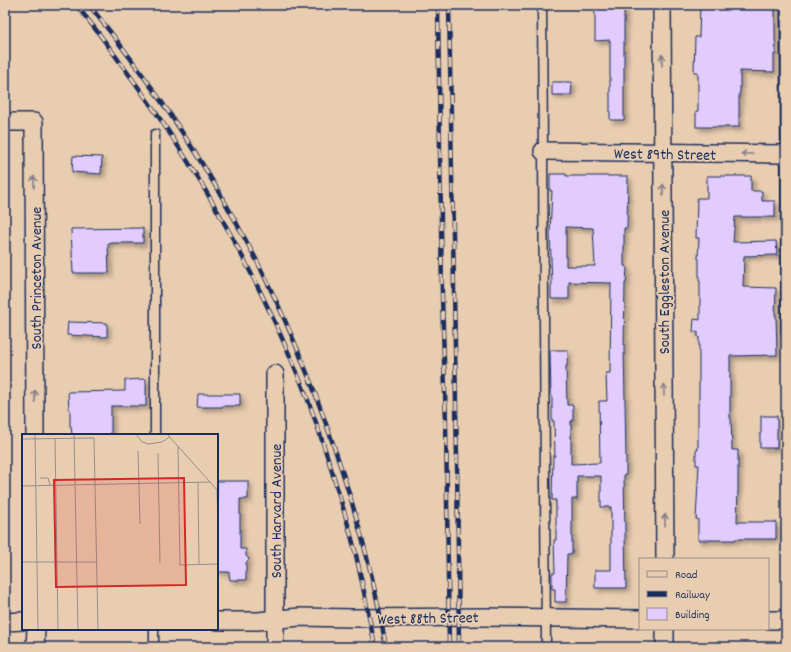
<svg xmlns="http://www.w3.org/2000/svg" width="791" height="652" viewBox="0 0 791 652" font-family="Dekko,sans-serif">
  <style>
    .building { fill: #e1ccfd; stroke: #1b2f5e; fill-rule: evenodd; filter: url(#shadow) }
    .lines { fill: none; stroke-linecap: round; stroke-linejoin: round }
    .service-casing { stroke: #1b2f5e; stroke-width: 11 }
    .minor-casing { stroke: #1b2f5e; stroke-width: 20 }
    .service { stroke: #e9cdb0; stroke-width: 8 }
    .minor { stroke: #e9cdb0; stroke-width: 17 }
    .rail-casing { stroke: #1b2f5e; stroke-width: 4.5 }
    .rail { stroke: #e9cdb0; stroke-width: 3; stroke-dasharray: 9; stroke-linecap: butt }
    .oneway { stroke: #827e87 }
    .labels { text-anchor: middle; stroke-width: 3.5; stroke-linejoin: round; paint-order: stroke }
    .street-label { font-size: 16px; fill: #1b2f5e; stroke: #e9cdb0 }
    .inset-road { fill: none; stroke: #978e8f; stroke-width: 1 }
    .view { fill: #d62828; fill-opacity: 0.15; stroke: #d62828; stroke-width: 2 }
    .inset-edge { fill: none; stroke: #1b2f5e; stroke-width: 2 }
  </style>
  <defs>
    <filter id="shadow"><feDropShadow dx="3.5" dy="3.5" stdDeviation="2" flood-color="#0004"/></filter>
  </defs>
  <rect width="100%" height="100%" fill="#e9cdb0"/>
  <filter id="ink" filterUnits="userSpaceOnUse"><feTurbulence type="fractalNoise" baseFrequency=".025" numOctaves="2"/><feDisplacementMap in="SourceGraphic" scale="8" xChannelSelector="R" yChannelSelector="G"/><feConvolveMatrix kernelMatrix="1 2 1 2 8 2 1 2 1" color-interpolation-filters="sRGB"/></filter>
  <g filter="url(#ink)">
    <g class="building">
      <path d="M595,5H624V120H610V40L595,41Z"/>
      <path d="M700,5H775V38L776,54H774V72L740,71V93H739V127H696V111H698V72H694L695,37H699Z"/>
      <path d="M552,82H572L571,95H552Z"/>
      <path d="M73,156L102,157L101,174L72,172Z"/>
      <path d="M550,174H566V176H628L627,228H624V266L627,267L626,283H625L624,346L626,458V475H624L626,588H595V570H611V507H601V476H577V499H572V554H567L566,602H555V589H552V573H555L554,540H556V500H552L553,456H555L554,421H552V395H551L550,350H568L567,366H566L567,405H573V421H571V464L600,463L599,401H607L606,373H610L611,283L569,282V299H551V285H552L550,233L552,191H550ZM566,227L593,228L595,266H566Z"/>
      <path d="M707,176H751V191H762V201H775V217H735L733,242L776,241L777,255L744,256L743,287L776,288L775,315H776L777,355L730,356V418H731L732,450H738V488L737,522H776V539H735V540H698V519H696L699,465H696V450H698V403H699V337H698V332H693L694,319L700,320V281H699V259H698L699,238H696L697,198H707Z"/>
      <path d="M143,228V243H112L108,244L109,273H73L71,229Z"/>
      <path d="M68,322L107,323V337L67,335Z"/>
      <path d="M146,379V406H111V435H72L71,426H70V409H69L68,392L125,391V380Z"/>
      <path d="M198,394H240V406H222V407H197Z"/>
      <path d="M761,416H777V448H760V433H761Z"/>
      <path d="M217,481H248V499H240V549H246V556L249,559L246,563V580H230L229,572H217Z"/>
    </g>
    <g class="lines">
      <g class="service-casing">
        <g id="service">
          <path d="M542,5L543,151L546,647"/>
          <path d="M785,5L786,332"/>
          <path d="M155,435V134"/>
          <path d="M154,647V629"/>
        </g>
      </g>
      <g class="minor-casing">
        <g id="minor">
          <path d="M662,5L665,559"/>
          <path d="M5,122H34L35,435"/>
          <path d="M543,151L786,154"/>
          <path d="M275,374V647"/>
          <path d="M768,620H786"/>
          <path d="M217,621H258L300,617L352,618L483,617L640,619"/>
          <path d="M5,622L23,621"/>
          <path d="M35,647L36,629"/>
          <path d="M665,647V629"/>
        </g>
      </g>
      <use href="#service" class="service"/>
      <use href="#minor" class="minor"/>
      <g class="rail-casing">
        <g id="rail">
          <path d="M76,5C92,24 107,44 122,65C194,162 254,268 300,380C312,408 321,437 330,465C339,495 349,525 356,555C363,586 369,616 375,647"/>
          <path d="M89,5C144,73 194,145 236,222C243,236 251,249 258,263C286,319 310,376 330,435C354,504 374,575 386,647"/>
          <path d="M438,5L442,296L446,423L449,647"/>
          <path d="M449,5L457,460L459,647"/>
        </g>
      </g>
      <use href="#rail" class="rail"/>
    </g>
    <defs><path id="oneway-shaft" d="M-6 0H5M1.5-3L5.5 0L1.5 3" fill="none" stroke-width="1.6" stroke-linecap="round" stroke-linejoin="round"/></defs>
    <g class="oneway">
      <use href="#oneway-shaft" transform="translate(662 60) rotate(-90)"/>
      <use href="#oneway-shaft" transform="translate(747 154) rotate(-180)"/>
      <use href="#oneway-shaft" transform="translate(34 182) rotate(-90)"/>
      <use href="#oneway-shaft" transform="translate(663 190) rotate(-90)"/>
      <use href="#oneway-shaft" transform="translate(664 390) rotate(-90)"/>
      <use href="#oneway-shaft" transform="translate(35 396) rotate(-90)"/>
      <use href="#oneway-shaft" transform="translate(665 520) rotate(-90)"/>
    </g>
  </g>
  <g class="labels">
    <g class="street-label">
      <text transform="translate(665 153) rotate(1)" y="6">West 89th Street</text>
      <text transform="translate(35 278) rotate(-90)" y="6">South Princeton Avenue</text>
      <text transform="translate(663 282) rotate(-90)" y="6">South Eggleston Avenue</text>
      <text transform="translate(275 511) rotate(-90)" y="6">South Harvard Avenue</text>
      <text transform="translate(428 617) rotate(-1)" y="6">West 88th Street</text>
    </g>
  </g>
  <g transform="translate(22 434)">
    <rect width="196" height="196" fill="#e9cdb0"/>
    <path class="inset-road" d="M13,0L16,196M52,0L56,196M114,0L120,8L127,10L140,8L148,3M145,0L196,57M33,4L36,196M0,5L72,4L76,196M156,13L158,131L196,130M116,17L118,90M136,19L138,129M18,44H26L28,51M176,49L177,131M0,52L189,48M195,56L196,94M0,128H74"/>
    <path class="view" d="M162,44L164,151L34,153L32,46Z"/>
    <rect width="196" height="196" class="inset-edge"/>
  </g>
  <rect width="791" height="652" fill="none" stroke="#e9cdb0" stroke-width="20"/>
  <rect x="10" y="10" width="771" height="632" fill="none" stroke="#1b2f5e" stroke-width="1.5" filter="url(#ink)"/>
  <rect x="639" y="558" width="130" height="72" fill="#e9cdb0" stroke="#978e8f"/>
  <rect x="647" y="571" width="20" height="6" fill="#e9cdb0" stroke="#978e8f"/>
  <text x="675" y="578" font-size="12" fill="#1b2f5e">Road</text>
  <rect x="647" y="591" width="20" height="6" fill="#1b2f5e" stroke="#978e8f"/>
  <text x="675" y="598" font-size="12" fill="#1b2f5e">Railway</text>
  <rect x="647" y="608" width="20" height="12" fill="#e1ccfd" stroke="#978e8f"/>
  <text x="675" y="618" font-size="12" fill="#1b2f5e">Building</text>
</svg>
